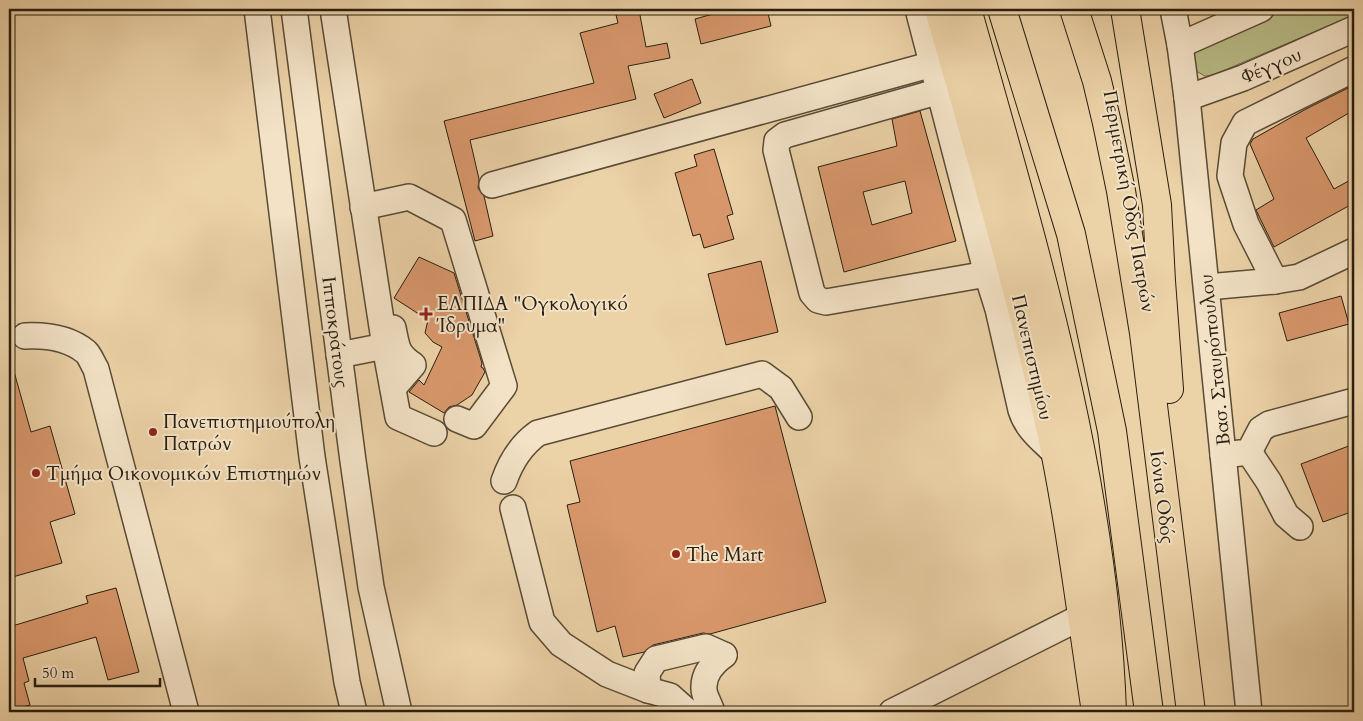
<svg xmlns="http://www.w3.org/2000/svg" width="1363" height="721" viewBox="0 0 1363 721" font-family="Cardo,serif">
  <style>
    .green { fill: #b8bb87; stroke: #706c4c }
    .building { fill: #d9986c; stroke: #281e10; fill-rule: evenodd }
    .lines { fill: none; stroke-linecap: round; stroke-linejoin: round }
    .minor-casing { stroke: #594b36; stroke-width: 28 }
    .major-casing { stroke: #281e10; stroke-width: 30 }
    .highway-casing { stroke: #281e10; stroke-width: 30 }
    .minor { stroke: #f3e2c6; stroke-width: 25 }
    .major { stroke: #ecd2a7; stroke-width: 28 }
    .highway { stroke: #ecd2a7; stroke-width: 28 }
    .poi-dot { fill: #8f2418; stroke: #f3e2c6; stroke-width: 2 }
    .labels { text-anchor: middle; stroke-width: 4; stroke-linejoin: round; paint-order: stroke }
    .street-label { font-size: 19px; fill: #281e10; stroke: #f3e2c6 }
    .poi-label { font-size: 19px; fill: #281e10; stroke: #f3e2c6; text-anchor: start }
  </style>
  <rect width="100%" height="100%" fill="#ecd2a7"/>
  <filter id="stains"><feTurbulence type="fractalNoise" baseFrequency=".004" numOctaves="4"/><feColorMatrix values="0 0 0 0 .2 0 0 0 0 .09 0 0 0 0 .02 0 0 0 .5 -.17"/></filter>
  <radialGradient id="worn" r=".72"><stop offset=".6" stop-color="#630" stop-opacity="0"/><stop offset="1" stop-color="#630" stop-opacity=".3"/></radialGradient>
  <path class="green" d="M1273,9H1354V15L1211,76H1205L1196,71L1192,45Z"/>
  <g class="building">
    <path d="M731,9H767L771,26L701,44L695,19Z"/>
    <path d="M639,10L646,47L667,43L670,58L628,66L636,99L470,140L479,179L478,188L484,196L493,236L475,241L444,121L594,83L580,33L618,23L616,15Z"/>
    <path d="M692,79L701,103L664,118L654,94Z"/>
    <path d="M1354,85V110L1306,138L1334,189L1354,178V203L1274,247L1256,210L1274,199L1250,144L1253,139L1306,109Z"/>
    <path d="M920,111L956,241L844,272L818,167L897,146L892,119ZM905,181L912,213L872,225L863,192Z"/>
    <path d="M714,149L733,214L727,216L734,239L704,248L700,234L693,236L675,173L697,166L694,155Z"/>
    <path d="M419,257L454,273L482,363L481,367L483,368L485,372L472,395L457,405L449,407L444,413L409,392L419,380L424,385L442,347L433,342L425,333L428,320L394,298Z"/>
    <path d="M761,261L778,332L726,345L708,274Z"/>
    <path d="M1341,296L1349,324L1287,341L1279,313Z"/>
    <path d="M9,368H13L31,432L50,426L75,514L50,522L62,563L9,578Z"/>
    <path d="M775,406L826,602L710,634L703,633L653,645L644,652L623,657L615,626L597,632L567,505L580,502L570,461Z"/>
    <path d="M1354,444V511L1323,522L1301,464Z"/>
    <path d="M116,588L139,672L108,680L96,637L23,658L29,681L24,683L30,705L9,711V627L88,603L86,596Z"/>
  </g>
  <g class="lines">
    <g class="minor-casing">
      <g id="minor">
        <path d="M257,9L312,457L347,682L354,712"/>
        <path d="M294,9L353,461L371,587L399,712"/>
        <path d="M333,9L385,346L339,355"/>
        <path d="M918,9L987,274L998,309L1021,410C1027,429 1041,439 1054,452"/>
        <path d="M1173,9L1180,45L1187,98L1249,712"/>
        <path d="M1180,45L1261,9"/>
        <path d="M940,91L785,135L777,141L776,150L812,293L818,300L826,302L987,274"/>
        <path d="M1187,98L1243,78L1354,29"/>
        <path d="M492,185L933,64"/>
        <path d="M363,207L409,197L453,220L504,386L474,426L457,419"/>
        <path d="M1275,281L1246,224L1230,176L1234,143L1245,123L1354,69"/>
        <path d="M1207,287L1275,281L1299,277L1354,251"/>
        <path d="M25,336C46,335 69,338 86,352C90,356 93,364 96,369L185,708"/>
        <path d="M385,346L398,417L434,433"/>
        <path d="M393,388L413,365C396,353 397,347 393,328"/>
        <path d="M1249,452L1269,482L1286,515L1300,527"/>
        <path d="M1223,455L1249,452L1261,429L1269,424L1354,401"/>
        <path d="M504,481C511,461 521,445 538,433L762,374L781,388L799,417"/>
        <path d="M513,508L542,622L561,644L607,674L648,690L670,696L688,712"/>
        <path d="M648,690L647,673L656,659L706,647L724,655"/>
        <path d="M712,712C710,705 704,696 704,689C703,674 713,663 724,655"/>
        <path d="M892,712L1099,608"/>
      </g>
    </g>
    <g class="major-casing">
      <g id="major">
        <path d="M939,9C979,151 1021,292 1052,436C1071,527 1082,620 1096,712"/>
        <path d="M967,9C1031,237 1104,474 1112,712"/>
      </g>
    </g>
    <g class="highway-casing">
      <g id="highway">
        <path d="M1002,9L1071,234L1112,431L1149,712"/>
        <path d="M1074,9L1097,81L1107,123L1121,191L1144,333L1191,712"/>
        <path d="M1125,9L1157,205L1161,281L1169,389"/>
      </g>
    </g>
    <use href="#minor" class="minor"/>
    <use href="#major" class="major"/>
    <use href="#highway" class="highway"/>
  </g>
  <g class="poi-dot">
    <path d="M423.5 306.5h5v5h5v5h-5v5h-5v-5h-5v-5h5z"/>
    <circle cx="153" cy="432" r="5"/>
    <circle cx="36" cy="473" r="5"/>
    <circle cx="676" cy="554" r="5"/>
  </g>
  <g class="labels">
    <g class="street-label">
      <text transform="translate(1271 65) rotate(-23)" y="7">Φέγγου</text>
      <text transform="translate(1130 201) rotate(80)" y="7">Περιμετρική Οδός Πατρών</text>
      <text transform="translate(336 332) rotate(83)" y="7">Ιπποκράτους</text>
      <text transform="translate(1033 357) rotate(77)" y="7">Πανεπιστημίου</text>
      <text transform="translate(1214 360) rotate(-96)" y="7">Βασ. Σταυρόπουλου</text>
      <text transform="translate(1163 497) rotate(83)" y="7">Ιόνια Οδός</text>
    </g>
    <g class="poi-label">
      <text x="437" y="310">ΕΛΠΙΔΑ "Ογκολογικό<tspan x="437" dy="22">Ίδρυμα"</tspan></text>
      <text x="163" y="428">Πανεπιστημιούπολη<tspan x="163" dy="22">Πατρών</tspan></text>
      <text x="46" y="480">Τμήμα Οικονομικών Επιστημών</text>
      <text x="686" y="561">The Mart</text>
    </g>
  </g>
  <rect width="1363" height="721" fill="none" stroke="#ecd2a7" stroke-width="30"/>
  <rect x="10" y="10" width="1343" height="701" fill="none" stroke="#281e10" stroke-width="2.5"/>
  <rect x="15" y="15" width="1333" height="691" fill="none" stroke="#281e10"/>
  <path d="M35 678v8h125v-8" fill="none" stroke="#281e10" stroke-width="2.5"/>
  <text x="42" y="678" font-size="15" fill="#281e10" stroke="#f3e2c6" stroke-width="4" paint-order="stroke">50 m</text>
  <rect width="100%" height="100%" filter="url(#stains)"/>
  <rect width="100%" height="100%" fill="url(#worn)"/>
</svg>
